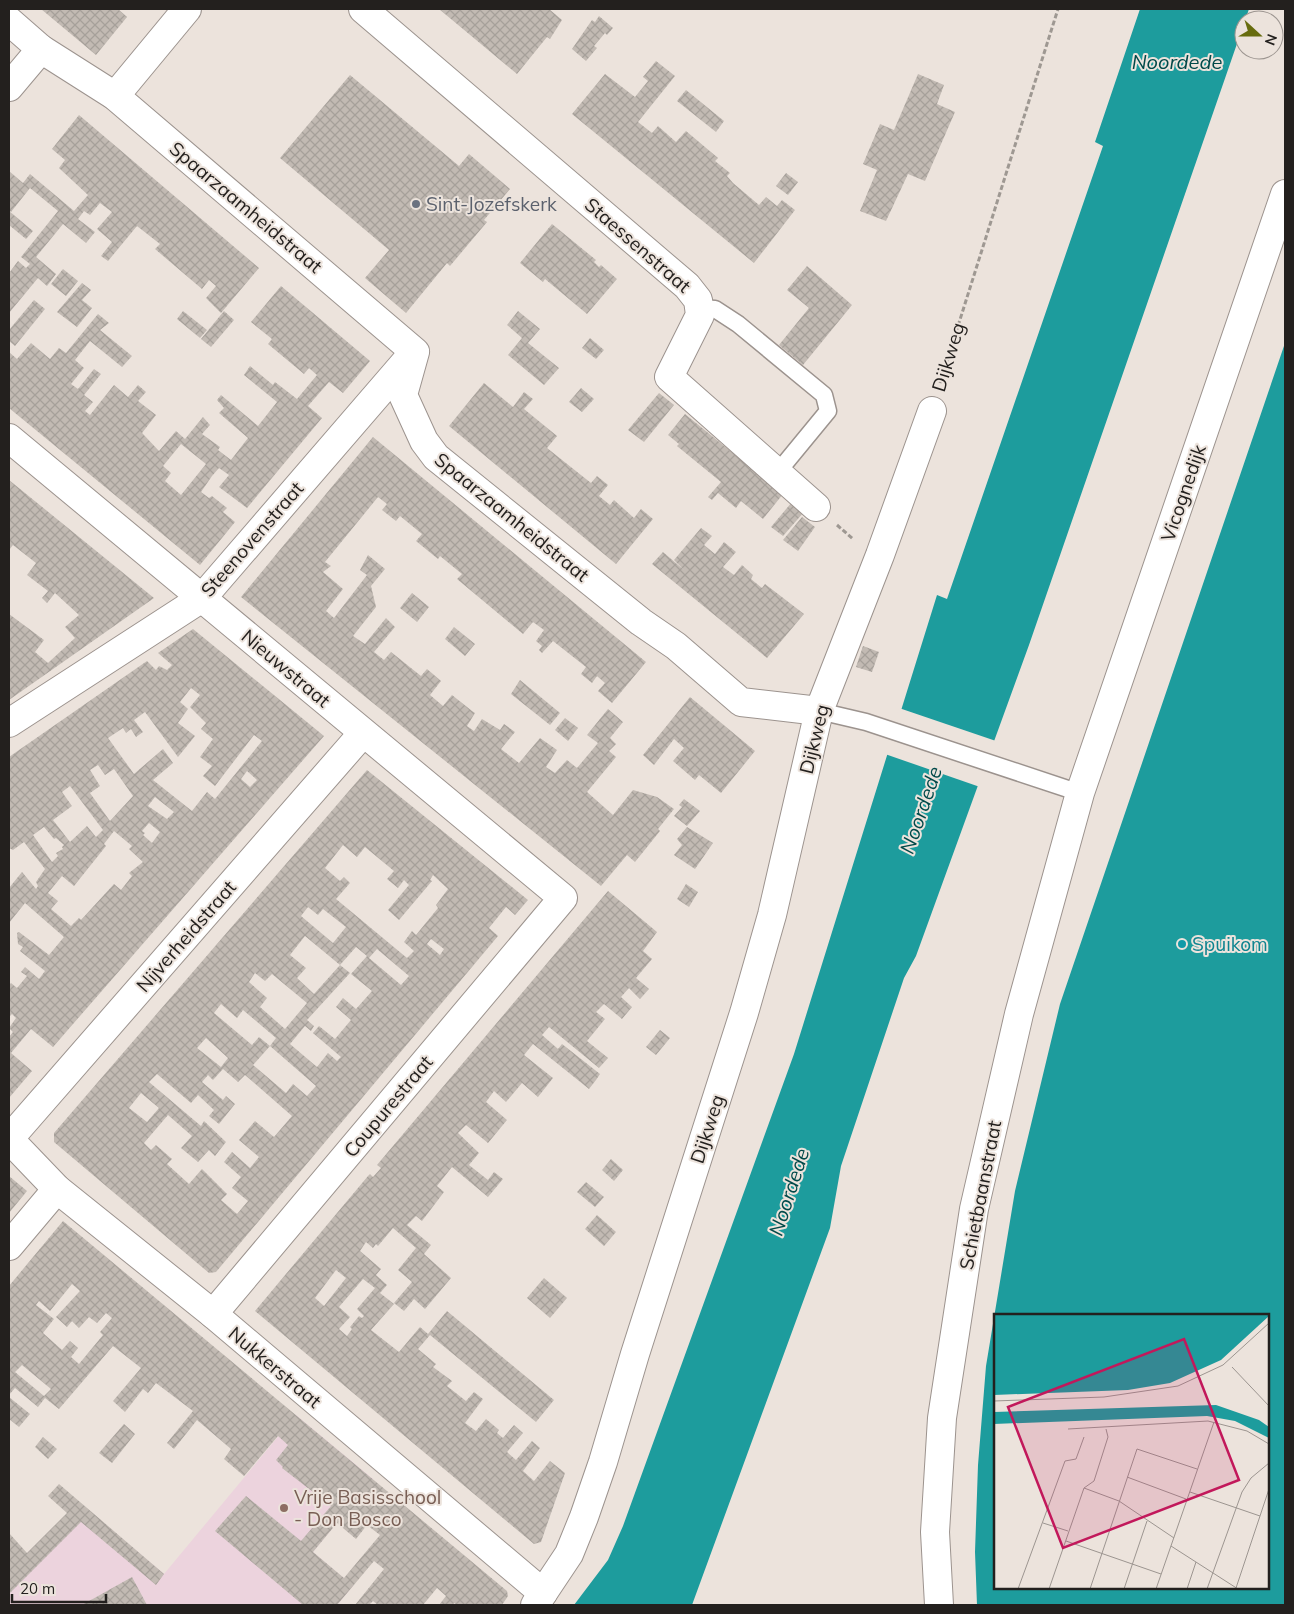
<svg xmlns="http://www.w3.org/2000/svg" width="1294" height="1614" viewBox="0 0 1294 1614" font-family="Mulish,sans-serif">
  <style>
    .education { fill: #ecd3dd }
    .water { fill: #1d9c9d; fill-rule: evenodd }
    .pier { fill: #ece3dc }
    .building { fill: url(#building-cross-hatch); fill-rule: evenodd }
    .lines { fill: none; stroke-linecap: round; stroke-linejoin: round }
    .lane-casing { stroke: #9c938e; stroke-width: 19 }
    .street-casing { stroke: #9c938e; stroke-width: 30 }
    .path { stroke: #9e9892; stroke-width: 3; stroke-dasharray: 5 2.5; stroke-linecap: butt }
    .lane { stroke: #fff; stroke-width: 16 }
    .street { stroke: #fff; stroke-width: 28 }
    .worship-dot { fill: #6b7280; stroke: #ece3dc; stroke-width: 2 }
    .culture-dot { fill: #0f9aa8; stroke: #ece3dc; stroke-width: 2 }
    .education-dot { fill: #8d6e63; stroke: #ece3dc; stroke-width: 2 }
    .labels { text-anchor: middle; stroke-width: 4; stroke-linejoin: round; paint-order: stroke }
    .worship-label { font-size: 19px; fill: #5b616d; stroke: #ece3dc; text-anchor: start }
    .street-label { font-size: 19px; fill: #23201e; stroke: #ece3dc }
    .culture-label { font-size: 19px; fill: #0d838f; stroke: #ece3dc; text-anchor: start }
    .education-label { font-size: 19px; fill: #785e54; stroke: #ece3dc; text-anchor: start }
    .water-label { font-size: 20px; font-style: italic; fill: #004949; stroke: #ece3dc }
    .inset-road { fill: none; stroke: #9c9590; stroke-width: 1 }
    .view { fill: #c2185b; fill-opacity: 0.15; stroke: #c2185b; stroke-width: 2.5 }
    .inset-edge { fill: none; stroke: #23201e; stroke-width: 2.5 }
  </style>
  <defs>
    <pattern id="building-cross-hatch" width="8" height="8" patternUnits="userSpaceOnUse" patternTransform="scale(1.25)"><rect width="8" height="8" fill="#c2bab3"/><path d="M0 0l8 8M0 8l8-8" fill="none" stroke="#a6a09a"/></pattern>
  </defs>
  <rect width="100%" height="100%" fill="#ece3dc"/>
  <path class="education" d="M296,1415L373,1479L313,1552L353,1586L337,1605H9V1571L79,1502L164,1574Z"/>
  <g class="water">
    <path d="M1140,9H1249L1029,645L916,956L904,978L841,1166L830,1228L692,1605H574L608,1560L623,1526L794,1054L937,595L947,599L1103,146L1095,142Z"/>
    <path d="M1285,343V1605H977L975,1552L978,1465L986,1366L1015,1191L1060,1004ZM995,1315H1268V1588H995Z"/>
  </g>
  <path class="pier" d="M899,708L996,741L980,787L885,754Z"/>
  <g class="building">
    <path d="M41,9H118L127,17L96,55Z"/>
    <path d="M439,9H549L562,20L550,39L547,37L517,74Z"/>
    <path d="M599,16L613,28L607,35L605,33L594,46L597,48L586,61L572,49L592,20L595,22Z"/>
    <path d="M656,61L675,76L638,122L652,133L658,126L676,142L686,131L718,158L715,161L730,173L727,176L733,183L759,205L766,197L777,206L782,200L795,210L754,263L572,114L605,74L635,97L648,81L643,77Z"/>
    <path d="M918,74L944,85L937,104L955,112L925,181L908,174L886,221L860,211L877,170L863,164L880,124L894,130Z"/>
    <path d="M350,75L459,166L469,154L510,189L484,220L487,222L450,266L447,263L406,313L365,278L389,250L280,158Z"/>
    <path d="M686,90L724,121L716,132L677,101Z"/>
    <path d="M79,115L259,268L221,313L206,298L216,286L209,280L202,289L155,249L160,244L137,226L108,261L101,256L112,242L97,229L112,212L100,203L90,215L84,211L78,219L95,232L86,243L63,224L36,257L56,274L47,286L38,278L9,313V273L18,261L26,268L30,264L21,257L58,211L30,188L11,212L9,210V171L23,183L30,174L74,211L88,195L59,168L65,160L52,149Z"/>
    <path d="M786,173L798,182L788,195L776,186Z"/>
    <path d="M9,211L33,231L26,239L9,225Z"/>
    <path d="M552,224L596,260L594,262L599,267L601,265L617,279L587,314L545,279L543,282L520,263Z"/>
    <path d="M807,266L852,305L803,365L779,345L809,308L787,290Z"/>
    <path d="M63,269L78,281L66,296L51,284Z"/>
    <path d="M82,283L91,290L82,300L92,308L77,327L57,312Z"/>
    <path d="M281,286L370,361L343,393L329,382L308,406L322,418L247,508L219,487L229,475L219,468L212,476L201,492L209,498L212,496L227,508L223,512L235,522L200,565L9,408V352L17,359L31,343L50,359L59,348L66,353L98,314L109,323L100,330L132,356L122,367L90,341L75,360L84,368L71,384L78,389L94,369L101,374L84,395L93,402L85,411L90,415L114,385L128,397L138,385L146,392L138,401L156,415L142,433L159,451L176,431L185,439L203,417L210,425L202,434L220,447L218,450L231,460L248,438L219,413L224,408L217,400L221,395L258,426L277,402L244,375L250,366L273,385L275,382L297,399L317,375L309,368L304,374L268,344L272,339L251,322ZM181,444L206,464L181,495L165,481L171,473L163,466Z"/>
    <path d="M34,300L45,309L15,346L9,341V330Z"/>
    <path d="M183,311L207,330L200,338L177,319Z"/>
    <path d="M224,311L234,320L211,347L201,339Z"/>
    <path d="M518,311L540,329L528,343L559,368L544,385L508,355L522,338L507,325Z"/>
    <path d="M590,338L604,350L596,359L582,348Z"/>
    <path d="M484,383L513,407L524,392L533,399L524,409L557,436L547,448L591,483L597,476L608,485L599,496L610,505L614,500L634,518L641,509L653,519L616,564L449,426Z"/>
    <path d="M581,388L594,399L582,412L569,402Z"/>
    <path d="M659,393L674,405L644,442L628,430Z"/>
    <path d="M685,414L783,494L763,519L741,501L736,508L718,493L712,500L708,497L721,482L677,446L679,444L668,435Z"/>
    <path d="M373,437L646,662L612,703L598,691L605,683L597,676L592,683L581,674L586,667L553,641L542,653L539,650L542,646L536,641L544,630L533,622L523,634L457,579L462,574L440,556L438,559L416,541L422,534L400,516L396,521L382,510L387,504L378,497L325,562L331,566L323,572L343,589L326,611L334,618L367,575L360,570L368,555L385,569L371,586L376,607L353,636L365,644L386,618L395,627L374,652L384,660L391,652L421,676L427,669L441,681L430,695L443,706L452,695L472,711L475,713L467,726L474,731L482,719L500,730L504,724L515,732L501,749L519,763L540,738L557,750L546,767L555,773L567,760L577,768L598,743L587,735L608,709L623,722L610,738L616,744L609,751L616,757L587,792L613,815L633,790L657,797L674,809L658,829L660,831L635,862L627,855L601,886L241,597Z"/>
    <path d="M9,480L154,598L9,700V614L44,640L35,652L48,663L75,638L65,627L79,615L55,593L47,603L42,598L48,591L27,575L36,563L13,545L9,550Z"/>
    <path d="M792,502L804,512L783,536L771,527Z"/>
    <path d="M802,517L815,527L798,551L783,540Z"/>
    <path d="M701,528L712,536L704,545L715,554L724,542L736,552L723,567L734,575L742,565L753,575L751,579L762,588L765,584L804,614L767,658L652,564L663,552L684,570L674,560Z"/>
    <path d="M412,593L429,607L417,622L400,608Z"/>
    <path d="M454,627L475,644L465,656L445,639Z"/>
    <path d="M193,629L324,736L53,1047L31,1029L11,1053L32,1071L9,1098V1037L13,1032L9,1028L16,1018L12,1014L9,1017V985L11,983L17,988L27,976L21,972L25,967L39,979L45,971L20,951L23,947L18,944L17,933L19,932L49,955L64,937L25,903L9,923V888L22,872L36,889L38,886L36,882L45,869L24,842L13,850L9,848V757L147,661L156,670L159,666L167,670L172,665L158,653ZM191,688L200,695L190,707L206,723L201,729L213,739L200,757L212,766L203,776L215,786L254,735L262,741L215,799L207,792L192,811L153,780L173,763L163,749L134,774L108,738L123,728L126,733L131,729L136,737L143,732L134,720L145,712L178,757L195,736L178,723L188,709L180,702ZM98,765L105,775L114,769L133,796L110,821L90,793L100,786L90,770ZM247,771L257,780L250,787L241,779ZM70,786L103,830L96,837L87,826L70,842L53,820L72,806L62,792ZM155,797L174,812L167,819L148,806ZM149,823L160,832L152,843L143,835L145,833L142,831ZM44,827L54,839L56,838L64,845L62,847L63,849L56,853L58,856L52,862L33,835ZM114,831L132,846L129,849L143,862L129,873L132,876L121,890L114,884L81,920L79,918L71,926L51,909L58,901L48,893L62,876L74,886L106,846L104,844Z"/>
    <path d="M863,646L879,652L872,672L856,667Z"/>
    <path d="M520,680L560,713L550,725L511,694Z"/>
    <path d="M690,697L755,751L721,793L699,775L695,780L673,761L684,748L674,739L654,765L643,755Z"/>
    <path d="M565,718L578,728L568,741L555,730Z"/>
    <path d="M367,770L528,900L515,915L506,907L489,928L498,936L216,1272L209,1273L54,1142V1133ZM343,845L357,857L365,847L394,871L387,879L398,888L404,880L409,885L388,910L399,920L432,881L430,880L433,875L448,889L436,905L438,908L416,935L412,931L404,942L414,951L407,958L336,899L350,883L344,877L340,881L325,868ZM308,907L318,915L323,909L346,927L333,943L301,916ZM305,936L340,965L356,947L367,956L351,974L372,991L356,1009L343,998L336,1007L351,1020L335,1039L319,1026L313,1033L341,1057L337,1061L328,1053L317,1067L290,1044L305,1026L311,1031L314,1026L307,1020L350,973L340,965L314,994L297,978L306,968L290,955ZM431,939L444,949L440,955L427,944ZM377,949L409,976L401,985L369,958ZM255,973L265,981L272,974L307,1003L285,1029L260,1007L267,998L249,982ZM221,1004L237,1018L243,1010L276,1038L270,1046L259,1037L252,1045L214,1013ZM206,1038L228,1058L221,1067L197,1048ZM270,1046L316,1086L307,1096L293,1084L286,1093L253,1065ZM223,1069L238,1082L245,1075L292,1116L274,1137L255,1121L239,1140L259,1157L250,1168L232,1152L224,1162L241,1177L232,1188L248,1201L237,1214L221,1200L227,1194L202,1169L189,1184L167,1164L172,1159L156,1145L151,1150L144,1143L168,1115L192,1136L181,1148L198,1162L209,1150L215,1156L226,1142L204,1121L201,1126L149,1082L157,1074L191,1103L198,1095L214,1110L209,1116L219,1124L235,1104L226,1096L223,1100L202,1082L208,1075L213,1080ZM141,1093L159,1108L147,1122L129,1108Z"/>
    <path d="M684,799L700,811L687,826L674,816L682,807L679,805Z"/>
    <path d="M687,827L713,843L695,869L674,855L682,845L677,839Z"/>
    <path d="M686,884L698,892L689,907L677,899Z"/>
    <path d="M608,891L657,932L643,951L652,959L636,978L649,989L640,999L629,988L621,997L632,1007L622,1019L604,1004L596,1012L605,1019L587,1041L608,1058L599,1068L549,1027L542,1035L558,1049L562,1044L600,1074L596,1080L589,1089L533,1044L524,1055L553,1078L538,1097L522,1083L506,1102L494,1091L486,1102L507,1120L488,1143L466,1125L458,1133L479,1153L469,1165L488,1180L494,1172L503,1179L488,1197L452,1167L437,1186L444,1192L422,1221L416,1216L407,1225L431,1245L424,1254L451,1278L425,1309L414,1299L404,1311L394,1303L412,1282L398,1270L416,1248L393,1228L378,1246L376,1244L373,1248L366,1242L360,1251L381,1269L376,1275L387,1285L380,1293L394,1304L371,1330L399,1352L420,1327L428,1334L447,1311L554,1400L536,1422L430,1335L418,1349L436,1364L433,1367L452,1381L447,1386L466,1401L474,1392L483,1399L465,1423L476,1431L486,1419L499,1430L497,1433L503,1438L514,1425L523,1433L507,1452L516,1460L532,1441L540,1448L523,1471L534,1481L550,1461L565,1473L541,1542L534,1544L255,1311L368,1176L370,1174L373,1177L381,1168L377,1165ZM336,1270L346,1278L324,1306L315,1298ZM363,1279L375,1288L357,1309L364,1316L362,1318L359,1316L350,1327L352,1329L347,1336L339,1329L350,1317L339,1307Z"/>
    <path d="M660,1030L670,1038L656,1055L646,1047Z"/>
    <path d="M611,1159L623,1170L614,1181L602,1170Z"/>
    <path d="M9,1176L27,1191L9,1213Z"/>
    <path d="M586,1182L604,1197L595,1207L577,1192Z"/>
    <path d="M597,1215L616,1232L604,1246L585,1229Z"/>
    <path d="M63,1221L507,1591L508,1596L502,1605H457L454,1603L453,1605H439L446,1596L437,1588L423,1605H378L373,1601L369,1605H355L384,1569L374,1561L337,1605H303L215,1531L246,1496L301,1541L331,1506L282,1468L283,1467L276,1460L288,1445L278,1436L244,1476L224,1459L231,1449L197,1420L174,1449L167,1443L193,1411L156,1383L148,1393L143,1389L125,1412L113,1401L141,1368L113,1346L59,1409L45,1398L38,1407L15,1388L9,1395V1286ZM72,1284L80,1291L56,1317L67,1327L72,1321L79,1328L89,1317L97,1323L106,1313L112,1318L100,1332L103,1335L79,1364L71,1357L78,1348L70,1341L62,1350L43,1333L54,1319L36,1305L39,1301L50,1311ZM22,1365L51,1389L44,1396L15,1372ZM337,1523L356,1539L367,1525L380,1535L344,1578L313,1552Z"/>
    <path d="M544,1278L567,1298L550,1318L527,1298Z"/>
    <path d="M9,1397L30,1414L19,1427L9,1419Z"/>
    <path d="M124,1424L135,1434L112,1463L99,1453Z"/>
    <path d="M43,1437L57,1449L48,1459L35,1447Z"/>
    <path d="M59,1484L164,1574L156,1585L81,1522L9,1594V1533L27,1553L67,1513L48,1496Z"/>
    <path d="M132,1577L147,1605H82Z"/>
  </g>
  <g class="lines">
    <g class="lane-casing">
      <g id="lane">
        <path d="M699,308L715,309L738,324L824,395L828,411L777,473"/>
        <path d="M819,711L866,722L1080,793"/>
      </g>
    </g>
    <g class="street-casing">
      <g id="street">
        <path d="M363,9L687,286L698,300L700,315L669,377L816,507"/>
        <path d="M9,21L41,49L115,96L415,352L403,395L424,441L436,457L641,622L676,646L741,702L819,711"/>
        <path d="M9,87L41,49"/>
        <path d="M115,96L187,9"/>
        <path d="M9,438L563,898L213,1314"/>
        <path d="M9,723L202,598L409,358"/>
        <path d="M9,1139L57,1189L213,1314L543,1593"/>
        <path d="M9,1139L363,733"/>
        <path d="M9,1246L57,1189"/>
        <path d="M535,1605L569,1554L584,1517L603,1462L635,1354L744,1013L772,915L819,711L880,555L932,411"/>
        <path d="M939,1605L935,1532L942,1418L974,1209L1019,1014L1080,793L1285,194"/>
      </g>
    </g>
    <g class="path">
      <path d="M940,383L1058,9"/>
      <path d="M837,525L853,539"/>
    </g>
    <use href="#lane" class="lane"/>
    <use href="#street" class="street"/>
  </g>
  <circle class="worship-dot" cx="416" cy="204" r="5"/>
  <circle class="culture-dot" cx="1182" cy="944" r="5"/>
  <circle class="education-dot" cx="284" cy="1508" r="5"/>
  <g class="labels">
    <g class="worship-label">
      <text x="426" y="211">Sint-Jozefskerk</text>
    </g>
    <g class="street-label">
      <text transform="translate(246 207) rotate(40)" y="7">Spaarzaamheidstraat</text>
      <text transform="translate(638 245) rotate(41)" y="7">Staessenstraat</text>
      <text transform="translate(948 357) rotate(-73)" y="7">Dijkweg</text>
      <text transform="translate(1183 493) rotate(-71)" y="7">Vicognedijk</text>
      <text transform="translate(512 517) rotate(39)" y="7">Spaarzaamheidstraat</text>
      <text transform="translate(252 539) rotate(-49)" y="7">Steenovenstraat</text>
      <text transform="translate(286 668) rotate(40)" y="7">Nieuwstraat</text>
      <text transform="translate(814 739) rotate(-76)" y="7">Dijkweg</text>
      <text transform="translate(186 936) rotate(-49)" y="7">Nijverheidstraat</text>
      <text transform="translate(388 1106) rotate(-50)" y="7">Coupurestraat</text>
      <text transform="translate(707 1129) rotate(-72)" y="7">Dijkweg</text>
      <text transform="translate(980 1195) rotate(-79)" y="7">Schietbaanstraat</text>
      <text transform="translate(275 1367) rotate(40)" y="7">Nukkerstraat</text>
    </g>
    <g class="culture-label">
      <text x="1192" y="951">Spuikom</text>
    </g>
    <g class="education-label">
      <text x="294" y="1504">Vrije Basisschool<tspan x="294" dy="22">- Don Bosco</tspan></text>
    </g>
    <g class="water-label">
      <text x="1177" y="69">Noordede</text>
      <text transform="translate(921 810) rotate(-71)" y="7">Noordede</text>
      <text transform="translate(789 1192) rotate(-72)" y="7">Noordede</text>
    </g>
  </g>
  <g transform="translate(994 1314)">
    <rect width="275" height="275" fill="#ece3dc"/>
    <path d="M0,0H275V2L227,46L176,69L134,76L0,81ZM222,91L265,106L275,113V124L241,107L213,102L0,110V98Z" fill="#1d9c9d"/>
    <path class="inset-road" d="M238,53L275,92M0,87L110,83L184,72L229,51L275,9M74,115L214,107L253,117L275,130M133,163L192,185M90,174L125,187L180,224M196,178L266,202M49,209L74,217M72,227L167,260M177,232L244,275M242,274L275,175M24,275L71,147L82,145L90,123M55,275L90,174L100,167L114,123L112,115M96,275L143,135L203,155M130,275L153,207M162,275L220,108M193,275L202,248M213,275L248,178L257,164L275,149"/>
    <path class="view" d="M190,25L245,166L69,234L14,93Z"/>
    <rect width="275" height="275" class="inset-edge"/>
  </g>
  <rect width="1294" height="1614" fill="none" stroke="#23201e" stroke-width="20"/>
  <g transform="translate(1259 35) rotate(111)"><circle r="24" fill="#ece3dc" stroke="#9c9590"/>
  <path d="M0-4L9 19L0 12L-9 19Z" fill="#676c0e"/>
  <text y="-8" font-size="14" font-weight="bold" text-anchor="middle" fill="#23201e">N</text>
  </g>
  <path d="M12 1594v8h94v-8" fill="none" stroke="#23201e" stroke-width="2.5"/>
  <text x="20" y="1594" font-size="15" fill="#23201e" stroke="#ece3dc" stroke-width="4" paint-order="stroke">20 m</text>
</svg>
